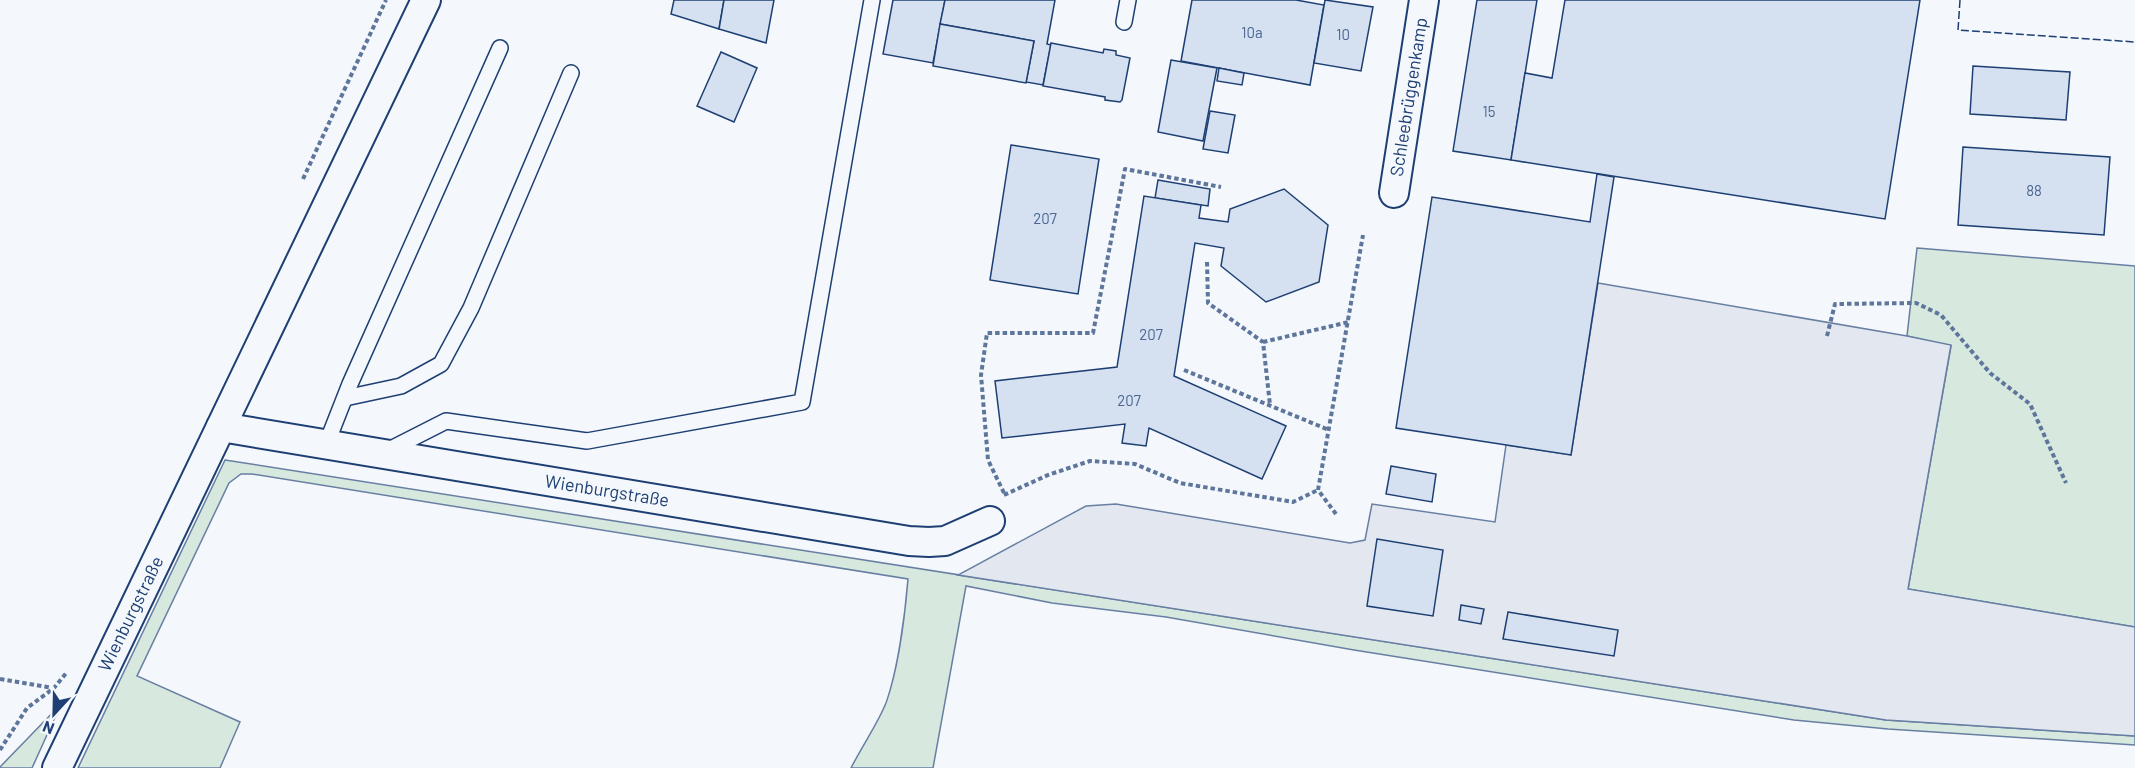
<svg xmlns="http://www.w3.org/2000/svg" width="2135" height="768" viewBox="0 0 2135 768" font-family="Barlow,sans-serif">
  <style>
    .green { fill: #d7e8df; stroke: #687fa3; stroke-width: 1.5 }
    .parking { fill: #e3e8f0; stroke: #687fa3; stroke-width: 1.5 }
    .building { fill: #d5e0f0; stroke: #1d3f73; stroke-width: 1.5 }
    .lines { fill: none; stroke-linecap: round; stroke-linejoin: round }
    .lane-casing { stroke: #1d3f73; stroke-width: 18 }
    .street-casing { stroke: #1d3f73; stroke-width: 32 }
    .path { stroke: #5e769c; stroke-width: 4; stroke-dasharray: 4.5 3; stroke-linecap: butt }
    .lane { stroke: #f4f7fb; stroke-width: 15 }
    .street { stroke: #f4f7fb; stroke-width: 28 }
    .fence { stroke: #1d3f73; stroke-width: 1.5; stroke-dasharray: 8 3; stroke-linecap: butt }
    .labels { text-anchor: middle; stroke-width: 4.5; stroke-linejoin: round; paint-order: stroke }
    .number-label { font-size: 15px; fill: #4b6792 }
    .street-label { font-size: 18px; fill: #1d3f73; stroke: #f4f7fb }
  </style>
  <rect width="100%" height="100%" fill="#f4f7fb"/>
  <g class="green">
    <path d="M1917,248L2135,266V627L1908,589L1951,346L1907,336Z"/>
    <path d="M225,460L1886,720L2135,736V745L1888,729L1794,720L1354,650L1166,617L1052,603L966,586L933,768H851C862,746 877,725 886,703C898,669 905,615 908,579L252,474H241L229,483L137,676L240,722L220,768H78Z"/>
    <path d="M61,704L32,768H0V767Z"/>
  </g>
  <path class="parking" d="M1598,283L1907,336L1951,345L1908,589L2135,627V736L1886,720L958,575L1086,506L1116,504L1350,543L1365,540L1372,504L1495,522L1506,445L1571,455Z"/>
  <g class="building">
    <path d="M674,0H724L719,29L671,14Z"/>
    <path d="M724,0H774L766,43L719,29Z"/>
    <path d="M893,0H945L933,63L883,54Z"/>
    <path d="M945,0H1055L1047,44L1051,45L1043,85L1026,82L1034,41L940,24Z"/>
    <path d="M1192,0H1296L1324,5L1310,85L1181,61Z"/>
    <path d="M1325,0L1373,7L1361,71L1314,63Z"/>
    <path d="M1477,0H1537L1511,160L1453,151Z"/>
    <path d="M1565,0H1920L1885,219L1511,160L1525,73L1552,78Z"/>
    <path d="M940,24L1034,41L1026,83L933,66Z"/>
    <path d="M1051,43L1103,53L1104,49L1116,51V55L1130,58L1122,100L1120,102L1105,100V97L1043,86Z"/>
    <path d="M721,52L757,68L734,122L697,106Z"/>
    <path d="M1171,60L1217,68L1203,141L1158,132Z"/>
    <path d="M1973,66L2070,72L2066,120L1970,114Z"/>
    <path d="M1219,68L1244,73L1242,85L1217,81Z"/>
    <path d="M1210,111L1235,115L1228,153L1203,149Z"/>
    <path d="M1011,145L1099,159L1078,294L990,280Z"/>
    <path d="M1963,147L2110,157L2104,235L1958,225Z"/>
    <path d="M1597,174L1614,177L1571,455L1396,428L1432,197L1590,222Z"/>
    <path d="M1158,180L1210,189L1208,206L1155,198Z"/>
    <path d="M1284,189L1328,225L1319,282L1266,302L1221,266L1224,248L1195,243L1174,376L1286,426L1262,479L1149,428L1146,446L1122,443L1125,424L1002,438L995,381L1117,367L1144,196L1201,205L1199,218L1228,222L1230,209Z"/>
    <path d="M1391,466L1436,474L1432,502L1386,494Z"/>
    <path d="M1377,539L1443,550L1433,616L1367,606Z"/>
    <path d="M1461,605L1484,609L1481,624L1459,620Z"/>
    <path d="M1508,612L1618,630L1614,656L1503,639Z"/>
  </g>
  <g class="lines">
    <g class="lane-casing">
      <g id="lane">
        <path d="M1124,22L1128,0"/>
        <path d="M345,398L401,386L441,364L471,308L571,73"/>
        <path d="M326,445L350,384L500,48"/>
        <path d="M385,452L446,421L587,441L802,402L872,0"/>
      </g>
    </g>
    <g class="street-casing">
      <g id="street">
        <path d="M1394,193L1424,0"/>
        <path d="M221,427L909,541L929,542L945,541L990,521"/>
        <path d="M57,768L426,0"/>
      </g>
    </g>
    <g class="path">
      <path d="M303,179L386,0"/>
      <path d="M1207,262L1208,303L1263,342L1270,405"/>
      <path d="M1827,336L1835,304L1916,303L1941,315L1990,373L2030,404L2066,483"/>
      <path d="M1263,342L1349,322"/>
      <path d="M1184,370L1329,430"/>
      <path d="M1004,493L988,460L981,375L987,333H1093L1125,169L1221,187"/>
      <path d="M1004,495L1048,475L1090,461L1135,464L1180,483L1293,502L1318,490"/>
      <path d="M1336,514L1318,490L1363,235"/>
      <path d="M0,679L53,688"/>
      <path d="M0,750L27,708L54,688L67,672"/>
    </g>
    <use href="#lane" class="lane"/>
    <use href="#street" class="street"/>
    <path class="fence" d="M1960,0L1958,30L2135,42"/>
  </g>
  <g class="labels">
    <g class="number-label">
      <text x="1252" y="38">10a</text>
      <text x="1343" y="40">10</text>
      <text x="1489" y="117">15</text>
      <text x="2034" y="196">88</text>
      <text x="1045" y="224">207</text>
      <text x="1151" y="340">207</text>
      <text x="1129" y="406">207</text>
    </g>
    <g class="street-label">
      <text transform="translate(1409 97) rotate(-81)" y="6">Schleebrüggenkamp</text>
      <text transform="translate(607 491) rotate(9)" y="6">Wienburgstraße</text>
      <text transform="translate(131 614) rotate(-64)" y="6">Wienburgstraße</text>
    </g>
  </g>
  <g transform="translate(54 714) rotate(202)" stroke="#f4f7fb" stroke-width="4.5" paint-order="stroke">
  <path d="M0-4.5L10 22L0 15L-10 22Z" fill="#1d3f73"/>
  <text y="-9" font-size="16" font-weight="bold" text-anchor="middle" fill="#1d3f73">N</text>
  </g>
</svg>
